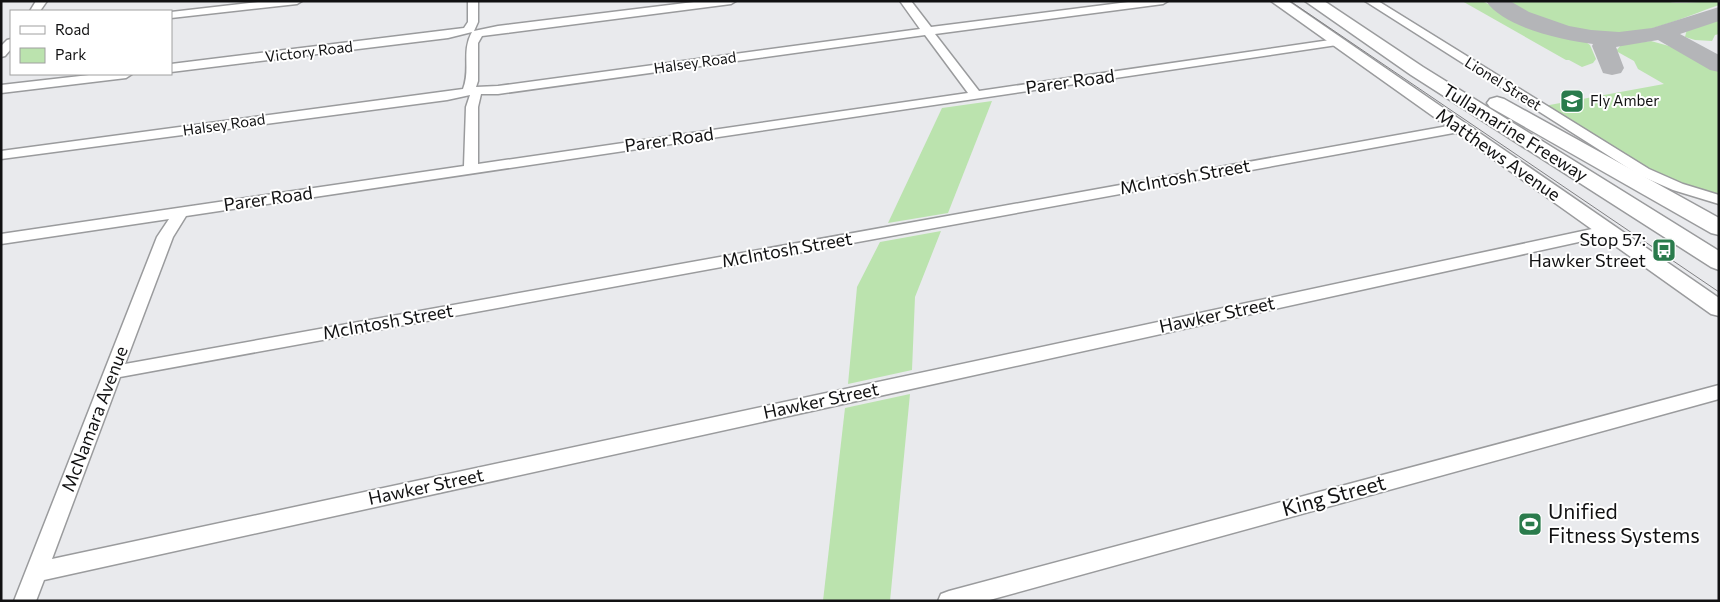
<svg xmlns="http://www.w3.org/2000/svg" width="1720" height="602" viewBox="0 0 1720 602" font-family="Commissioner,sans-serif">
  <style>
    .green { fill: #bbe3ae }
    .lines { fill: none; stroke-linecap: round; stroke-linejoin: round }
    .taxiway { fill: #b4b5b8; fill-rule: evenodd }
    .minor-casing { stroke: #9a9b9d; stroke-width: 3 }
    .major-casing { stroke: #9a9b9d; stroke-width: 3 }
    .highway-casing { stroke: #9a9b9d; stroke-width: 3 }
    .minor { fill: #fff; fill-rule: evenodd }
    .major { fill: #fff; fill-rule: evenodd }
    .highway { fill: #fff; fill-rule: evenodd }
    .tram { stroke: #808083; stroke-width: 1 }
    .labels { text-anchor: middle; stroke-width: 4; stroke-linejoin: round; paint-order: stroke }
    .far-street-label { font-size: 15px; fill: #111112; stroke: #fff }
    .far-poi-label { font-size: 15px; fill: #111112; stroke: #fff; text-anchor: start }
    .street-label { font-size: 18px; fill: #111112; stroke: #fff }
    .poi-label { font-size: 18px; fill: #111112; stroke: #fff; text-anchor: end }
    .near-street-label { font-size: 21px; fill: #111112; stroke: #fff }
    .near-poi-label { font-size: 21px; fill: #111112; stroke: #fff; text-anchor: start }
  </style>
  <rect width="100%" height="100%" fill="#e9eaed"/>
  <g class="green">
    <path d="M1462,1H1482L1536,27L1583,40L1590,45L1596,59L1593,63L1582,67L1569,60H1566Z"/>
    <path d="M1509,1H1665C1678,5 1703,1 1719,1V5C1690,15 1661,28 1631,33C1603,37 1568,31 1541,20C1530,15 1516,11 1509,1Z"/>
    <path d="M1719,19V34L1715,35L1712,41L1695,40L1685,37L1687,29Z"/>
    <path d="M1651,41L1676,48L1719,70V196L1661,176L1544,106L1664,84L1638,69L1634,61L1616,51L1621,45Z"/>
    <path d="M992,101L948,213L888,223L942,108Z"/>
    <path d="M941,231L915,297L912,370L848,384L857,287L880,242Z"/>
    <path d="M910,394L890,601H823L845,408Z"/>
  </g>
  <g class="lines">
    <path class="taxiway" d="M1486,1H1510L1529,12L1569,26L1591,30L1619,32L1652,28L1719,7V21L1680,34L1719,55V72L1710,70L1658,40L1616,47L1624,68L1621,73L1612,75L1603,73L1592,46L1593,44C1563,40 1504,28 1486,1Z"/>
    <g class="minor-casing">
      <g id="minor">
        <path d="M36,1H47L40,11H30Z"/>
        <path d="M266,1H302L297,4L171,18V12Z"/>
        <path d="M468,1H478V22L474,31L498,26L702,1H736L731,4L482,36L478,43V81L476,87L498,86L920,29L900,1H911L931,27L1136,1H1168L1163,4L935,34L979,91L1337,39L1343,42L1337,45L186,216L173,237L125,364L1459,124L1465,128L1459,132L120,377L52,559L1606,226L1611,228L1613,231L1611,234L1606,236L44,580L36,601H14L157,237L169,219L1,244V234L464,166L466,107L470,95L447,100L1,159V151L463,89C471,69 461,52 472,32L448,38L171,72V64L464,28L468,22ZM925,35L968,93L478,164V107L481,94H498Z"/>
        <path d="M1365,1H1378L1649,169L1683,184L1719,195V204L1673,190L1639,175Z"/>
        <path d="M11,39V49L5,56L1,57V46L7,40Z"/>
        <path d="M98,74H132L126,78L1,93V85Z"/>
        <path d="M1719,385V399L986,601H938L941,594L949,591Z"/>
      </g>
    </g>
    <g class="major-casing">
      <path id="major" d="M1271,1H1288L1719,298V316L1711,314Z"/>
    </g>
    <g class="highway-casing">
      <g id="highway">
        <path d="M1305,1H1324L1423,67L1719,251V270L1711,267L1411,75Z"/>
        <path d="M1497,97L1504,99L1719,218V235L1711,233L1490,107L1487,103L1490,99Z"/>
      </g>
    </g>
    <use href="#minor" class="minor"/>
    <use href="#major" class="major"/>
    <use href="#highway" class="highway"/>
    <path class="tram" d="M1290,1L1719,292"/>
  </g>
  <defs>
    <g id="university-square" transform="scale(1.25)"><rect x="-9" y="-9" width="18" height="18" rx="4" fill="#2a7b4c" stroke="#fff"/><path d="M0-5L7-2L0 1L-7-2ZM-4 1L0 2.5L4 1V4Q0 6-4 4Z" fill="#fff"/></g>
    <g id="bus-square" transform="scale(1.25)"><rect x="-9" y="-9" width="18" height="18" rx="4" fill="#2a7b4c" stroke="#fff"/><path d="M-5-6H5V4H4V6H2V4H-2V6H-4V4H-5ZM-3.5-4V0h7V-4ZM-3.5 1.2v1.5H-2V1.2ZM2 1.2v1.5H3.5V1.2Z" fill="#fff"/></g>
    <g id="stadium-square" transform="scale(1.25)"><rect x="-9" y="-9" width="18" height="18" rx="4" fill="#2a7b4c" stroke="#fff"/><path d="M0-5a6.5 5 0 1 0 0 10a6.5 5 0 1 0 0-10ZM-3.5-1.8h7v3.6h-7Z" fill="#fff"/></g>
  </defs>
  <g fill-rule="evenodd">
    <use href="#university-square" x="1572" y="101"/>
    <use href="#bus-square" x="1664" y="250"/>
    <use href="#stadium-square" x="1530" y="524"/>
  </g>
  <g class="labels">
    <g class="far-street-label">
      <text transform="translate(309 52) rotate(-7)" y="5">Victory Road</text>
      <text transform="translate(695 63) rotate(-8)" y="5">Halsey Road</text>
      <text transform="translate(1503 84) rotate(32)" y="5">Lionel Street</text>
      <text transform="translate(224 125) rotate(-8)" y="5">Halsey Road</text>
    </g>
    <g class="far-poi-label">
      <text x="1590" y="106">Fly Amber</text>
    </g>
    <g class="street-label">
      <text transform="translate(1070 82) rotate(-8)" y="6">Parer Road</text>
      <text transform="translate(1515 133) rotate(32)" y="6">Tullamarine Freeway</text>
      <text transform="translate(669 140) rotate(-8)" y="6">Parer Road</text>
      <text transform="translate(1498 155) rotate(35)" y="6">Matthews Avenue</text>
      <text transform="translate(1185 177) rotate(-10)" y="6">McIntosh Street</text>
      <text transform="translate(268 199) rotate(-8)" y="6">Parer Road</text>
      <text transform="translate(787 250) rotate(-10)" y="6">McIntosh Street</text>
      <text transform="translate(1217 315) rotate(-12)" y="6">Hawker Street</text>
      <text transform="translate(388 322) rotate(-10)" y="6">McIntosh Street</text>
      <text transform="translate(821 401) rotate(-12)" y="6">Hawker Street</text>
      <text transform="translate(95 419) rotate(-69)" y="6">McNamara Avenue</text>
      <text transform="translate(426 487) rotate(-12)" y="6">Hawker Street</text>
    </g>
    <g class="poi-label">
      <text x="1646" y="246">Stop 57:<tspan x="1646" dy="21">Hawker Street</tspan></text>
    </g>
    <g class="near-street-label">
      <text transform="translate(1334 496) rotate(-15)" y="7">King Street</text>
    </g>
    <g class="near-poi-label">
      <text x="1548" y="519">Unified<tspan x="1548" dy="24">Fitness Systems</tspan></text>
    </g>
  </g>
  <rect width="1720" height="602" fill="none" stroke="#111112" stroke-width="5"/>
  <rect x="10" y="10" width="162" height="65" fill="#ffffff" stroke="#a0a0a0"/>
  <rect x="20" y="26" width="25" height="8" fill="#ffffff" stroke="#a0a0a0"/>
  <text x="55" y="35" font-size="15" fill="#111112">Road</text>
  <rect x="20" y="48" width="25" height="15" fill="#bbe3ae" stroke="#a0a0a0"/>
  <text x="55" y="60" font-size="15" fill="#111112">Park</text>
</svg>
